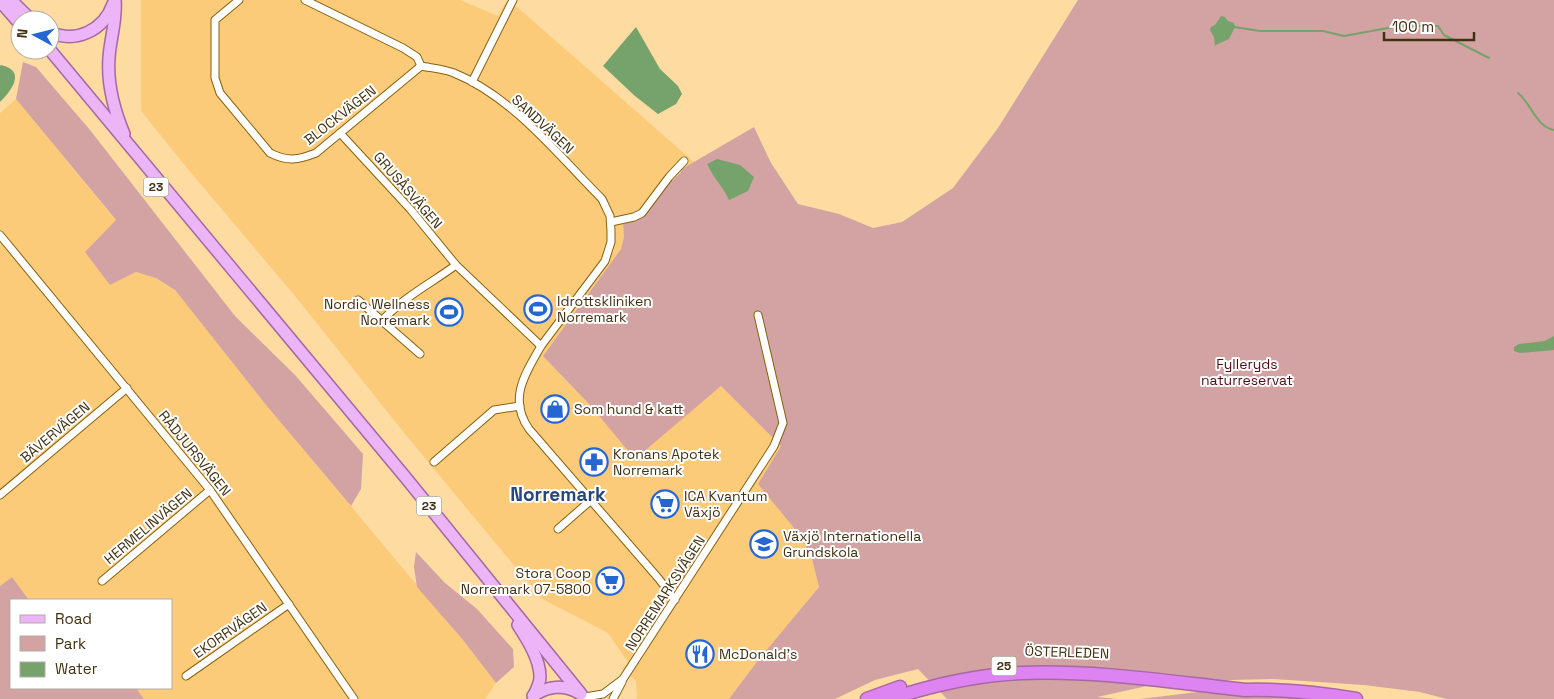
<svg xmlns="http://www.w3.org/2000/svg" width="1554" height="699" viewBox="0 0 1554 699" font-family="'Space Grotesk',sans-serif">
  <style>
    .built { fill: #fbcb79 }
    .green { fill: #d2a3a2 }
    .water { fill: #76a26c }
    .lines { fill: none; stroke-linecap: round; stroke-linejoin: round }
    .stream { stroke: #76a26c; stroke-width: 2 }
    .street-casing { stroke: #88610d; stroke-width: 9 }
    .primary-casing { stroke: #a767a3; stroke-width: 14 }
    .highway-casing { stroke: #a767a3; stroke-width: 15 }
    .street { stroke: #fff; stroke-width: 7 }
    .primary { stroke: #ebb5f7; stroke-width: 11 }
    .highway { stroke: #de84f2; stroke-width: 12 }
    .labels { text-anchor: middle; stroke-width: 4; stroke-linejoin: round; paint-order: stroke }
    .shield { fill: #fff; stroke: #7a6e58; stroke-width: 1 }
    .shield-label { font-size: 12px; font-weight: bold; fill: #413011 }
    .street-label { font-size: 14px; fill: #413011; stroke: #fff }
    .poi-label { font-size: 14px; fill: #413011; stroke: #fff; text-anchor: start }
    .park-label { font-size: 14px; fill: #510e16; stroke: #fff }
    .district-label { font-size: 19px; font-weight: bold; fill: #26467d; stroke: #fff }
  </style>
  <rect width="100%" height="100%" fill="#fddba1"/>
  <g class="built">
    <path d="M141,0H460L498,16L506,2L517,7L694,162L681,172L639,219L623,224L624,237L621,249L543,356L590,405L700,403L721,386L781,446L778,509L798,533L811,555L819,587L759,659L729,699H637L636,681L622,669L628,662L608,633L542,599L405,434L295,296L187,168L141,111Z"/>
    <path d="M16,99L116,221L110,285L136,272L156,278L175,290L266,405L463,640L496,683L485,699H144L136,688H171V600H29L12,577L0,586V113Z"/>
  </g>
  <g class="green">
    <path d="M1078,0H1554V699H1447L1420,692L1364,685L1274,679L1188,681L1147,686L1097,697L1118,699H947L918,669L875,680L835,699H729L759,659L819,587L811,555L798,533L758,484L781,446L721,386L635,459L590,405L543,356L621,249L624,237L623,224L639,219L650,208L671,180L672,181L681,172L682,169L754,127L771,163L798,204L839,214L873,228L902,222L953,188L998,128Z"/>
    <path d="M23,62L36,67L90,130L235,316L295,375L363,454L361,489L351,506L266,405L175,290L156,278L136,272L110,285L85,252L116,220L16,99Z"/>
    <path d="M416,552L445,583L477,609L513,649L514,667L496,683L463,640L417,587L414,567Z"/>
    <path d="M12,577L29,600H11V688H136L144,699H0V586Z"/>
    <path d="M1206,691L1318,699H1140Z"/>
  </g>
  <g class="water">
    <path d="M1221,16L1225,17L1228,21L1234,23L1235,27L1229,39L1218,44L1215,46L1214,37L1210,30L1211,27L1215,25Z"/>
    <path d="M636,27L660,69L678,86L682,94L676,104L658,114L635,96L603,66Z"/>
    <path d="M1,65C27,71 11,91 0,102V66Z"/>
    <path d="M717,159L740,165L754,177L748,191L729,200C723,187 713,177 707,164Z"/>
    <path d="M1554,336V350L1520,353L1514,351V347L1519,344L1545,341Z"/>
  </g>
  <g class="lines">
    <g class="stream">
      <path d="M1235,27L1260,31H1323L1344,36L1399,26H1438L1444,35L1489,58"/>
      <path d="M1518,93C1531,103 1536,127 1554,130"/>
    </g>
    <g class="street-casing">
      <g id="street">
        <path d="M239,0L215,20V78L220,93L270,153C288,162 298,160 316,153L421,66"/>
        <path d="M305,0L403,48L417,57L421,66C431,68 444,69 454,73C513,97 558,155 602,199L610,216L611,231V242L605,261L541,346C525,374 508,399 529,429L659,579L675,600"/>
        <path d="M472,82L513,0"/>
        <path d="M340,133L411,210L456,265L541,346"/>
        <path d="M611,222L634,217L642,213L669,177L684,161"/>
        <path d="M0,235L210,490L354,699"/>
        <path d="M358,300L420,354"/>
        <path d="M381,322C402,298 430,284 456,265"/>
        <path d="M434,462L494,410L520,406"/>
        <path d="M0,495L127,388"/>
        <path d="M558,529L590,501"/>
        <path d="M102,581L210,490"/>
        <path d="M186,676L289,604"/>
        <path d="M585,697L603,694L623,679L774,446L783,423L758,315"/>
        <path d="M613,699L622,682"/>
      </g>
    </g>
    <g class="primary-casing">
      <g id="primary">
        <path d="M11,0L31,20"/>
        <path d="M115,0C117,20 110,39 109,58C107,84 114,110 124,134"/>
        <path d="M0,1L20,24"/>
        <path d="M50,32C76,44 104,30 113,4"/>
        <path d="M50,50L406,478L581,694"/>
        <path d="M518,625C527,639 540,659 540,677C540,683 537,689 534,695"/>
        <path d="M533,696C547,686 564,684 579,693"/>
      </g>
    </g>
    <g class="highway-casing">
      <g id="highway">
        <path d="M867,699L900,687"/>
        <path d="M890,699C932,685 976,675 1021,673C1095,670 1171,682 1245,690C1282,689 1320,693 1356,699"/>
      </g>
    </g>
    <use href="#street" class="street"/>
    <use href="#primary" class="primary"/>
    <use href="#highway" class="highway"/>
  </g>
  <defs>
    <g id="stadium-ring" transform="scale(1.4375)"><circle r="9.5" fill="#fff" stroke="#2466d2" stroke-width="1.5"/><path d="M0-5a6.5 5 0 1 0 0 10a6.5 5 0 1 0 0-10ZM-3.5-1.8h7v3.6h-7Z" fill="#2466d2"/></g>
    <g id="shop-ring" transform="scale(1.4375)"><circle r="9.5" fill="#fff" stroke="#2466d2" stroke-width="1.5"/><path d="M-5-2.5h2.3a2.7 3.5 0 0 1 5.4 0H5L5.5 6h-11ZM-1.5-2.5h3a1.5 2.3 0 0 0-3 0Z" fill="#2466d2"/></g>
    <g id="pharmacy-ring" transform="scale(1.4375)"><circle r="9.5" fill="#fff" stroke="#2466d2" stroke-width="1.5"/><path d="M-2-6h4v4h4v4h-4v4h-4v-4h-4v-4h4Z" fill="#2466d2"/></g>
    <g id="supermarket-ring" transform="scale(1.4375)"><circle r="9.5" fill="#fff" stroke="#2466d2" stroke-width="1.5"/><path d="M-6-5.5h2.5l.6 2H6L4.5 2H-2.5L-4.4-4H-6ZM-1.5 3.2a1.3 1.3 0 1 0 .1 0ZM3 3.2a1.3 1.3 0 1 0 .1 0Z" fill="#2466d2"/></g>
    <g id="school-ring" transform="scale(1.4375)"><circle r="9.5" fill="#fff" stroke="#2466d2" stroke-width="1.5"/><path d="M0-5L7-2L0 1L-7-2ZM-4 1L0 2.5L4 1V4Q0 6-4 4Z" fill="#2466d2"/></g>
    <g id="restaurant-ring" transform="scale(1.4375)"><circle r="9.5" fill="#fff" stroke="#2466d2" stroke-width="1.5"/><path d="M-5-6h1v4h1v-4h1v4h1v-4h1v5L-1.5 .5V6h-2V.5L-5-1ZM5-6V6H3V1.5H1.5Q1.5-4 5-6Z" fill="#2466d2"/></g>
  </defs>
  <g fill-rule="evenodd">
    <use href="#stadium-ring" x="538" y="309"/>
    <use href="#stadium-ring" x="449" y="312"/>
    <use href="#shop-ring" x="555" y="409"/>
    <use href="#pharmacy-ring" x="594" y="462"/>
    <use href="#supermarket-ring" x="665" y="504"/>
    <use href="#school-ring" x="764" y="544"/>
    <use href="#supermarket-ring" x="610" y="581"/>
    <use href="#restaurant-ring" x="700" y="654"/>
  </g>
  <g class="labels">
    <g class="shield">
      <rect x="143.5" y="177.5" width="25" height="19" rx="4"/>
      <rect x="416.5" y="496.5" width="25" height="19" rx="4"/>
      <rect x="991.5" y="656.5" width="25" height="19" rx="4"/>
    </g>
    <g class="shield-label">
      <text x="156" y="191">23</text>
      <text x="429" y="510">23</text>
      <text x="1004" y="670">25</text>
    </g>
    <g class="street-label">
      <text transform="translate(340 115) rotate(-38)" y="5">BLOCKVÄGEN</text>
      <text transform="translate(543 124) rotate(43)" y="5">SANDVÄGEN</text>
      <text transform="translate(408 190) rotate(49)" y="5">GRUSÅSVÄGEN</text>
      <text transform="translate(55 432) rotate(-40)" y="5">BÄVERVÄGEN</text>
      <text transform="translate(195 453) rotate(51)" y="5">RÅDJURSVÄGEN</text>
      <text transform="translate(148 526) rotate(-40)" y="5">HERMELINVÄGEN</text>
      <text transform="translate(665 593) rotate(-57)" y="5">NORREMARKSVÄGEN</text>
      <text transform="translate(230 630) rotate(-35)" y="5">EKORRVÄGEN</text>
      <text transform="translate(1067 652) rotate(2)" y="5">ÖSTERLEDEN</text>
    </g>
    <g class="poi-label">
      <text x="557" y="306">Idrottskliniken<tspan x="557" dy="16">Norremark</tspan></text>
      <text x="430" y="309" text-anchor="end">Nordic Wellness<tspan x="430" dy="16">Norremark</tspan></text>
      <text x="574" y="414">Som hund &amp; katt</text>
      <text x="613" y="459">Kronans Apotek<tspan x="613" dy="16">Norremark</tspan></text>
      <text x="684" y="501">ICA Kvantum<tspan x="684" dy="16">Växjö</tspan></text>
      <text x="783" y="541">Växjö Internationella<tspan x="783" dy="16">Grundskola</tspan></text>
      <text x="591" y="578" text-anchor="end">Stora Coop<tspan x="591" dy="16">Norremark 07-5800</tspan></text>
      <text x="719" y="659">McDonald's</text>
    </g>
    <g class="park-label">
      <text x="1247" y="369">Fylleryds<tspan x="1247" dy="16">naturreservat</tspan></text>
    </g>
    <g class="district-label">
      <text x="558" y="501">Norremark</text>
    </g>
  </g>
  <rect x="10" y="599" width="162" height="90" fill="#ffffff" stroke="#b3aca0"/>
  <rect x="20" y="615" width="25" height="8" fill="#ebb5f7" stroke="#b3aca0"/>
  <text x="55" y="624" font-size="15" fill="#413011">Road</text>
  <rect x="20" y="636" width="25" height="15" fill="#d2a3a2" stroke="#b3aca0"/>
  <text x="55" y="649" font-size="15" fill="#413011">Park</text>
  <rect x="20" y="662" width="25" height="15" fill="#76a26c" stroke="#b3aca0"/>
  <text x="55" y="674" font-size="15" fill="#413011">Water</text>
  <g transform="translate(35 35) rotate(277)"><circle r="24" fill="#ffffff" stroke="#b3aca0"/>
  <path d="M0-4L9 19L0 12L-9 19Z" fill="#2466d2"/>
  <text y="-8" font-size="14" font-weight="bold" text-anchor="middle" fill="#413011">N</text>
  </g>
  <path d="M1384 32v8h90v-8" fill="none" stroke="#413011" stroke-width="2.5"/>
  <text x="1392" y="32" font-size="15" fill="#413011" stroke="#ffffff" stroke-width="4" paint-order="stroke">100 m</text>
</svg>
